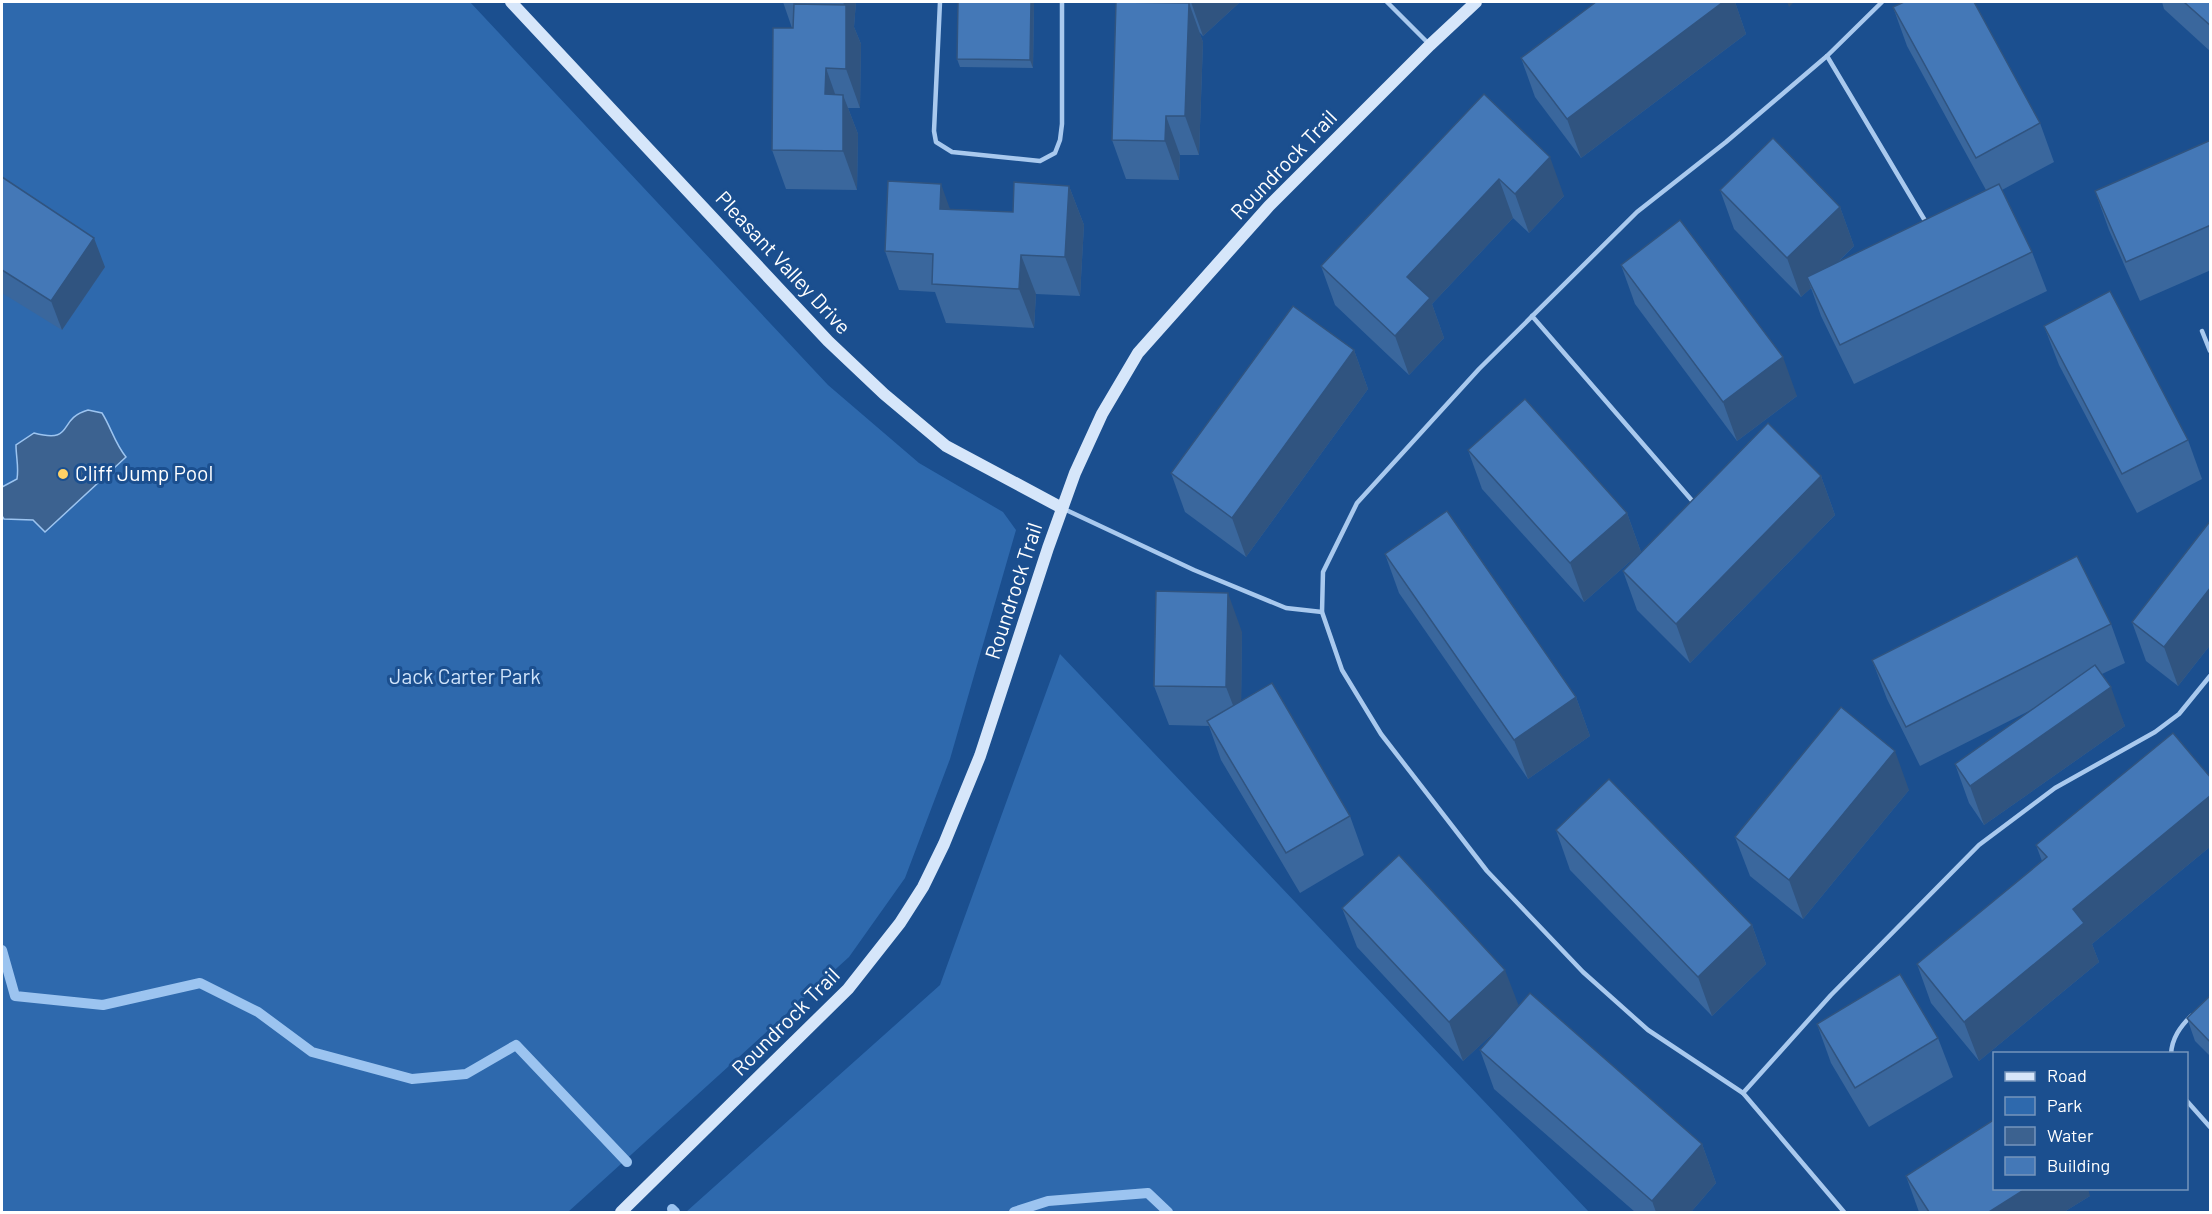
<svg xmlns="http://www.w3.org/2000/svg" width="2212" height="1214" viewBox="0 0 2212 1214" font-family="Barlow,sans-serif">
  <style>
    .green { fill: #2e69ad }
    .water { fill: #3c6290; stroke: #9cc4f0; stroke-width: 1.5 }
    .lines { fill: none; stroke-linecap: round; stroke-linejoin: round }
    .stream { stroke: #9cc4f0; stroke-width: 10 }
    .lane { stroke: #a9c9ee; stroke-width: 4.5 }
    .secondary { stroke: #d6e6fa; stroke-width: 12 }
    .wall { fill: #3a679d }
    .shaded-wall { fill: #305480 }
    .building { fill: #4478b7; stroke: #305480; stroke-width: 1.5 }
    .poi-dot { fill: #ffd166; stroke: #1b4f8f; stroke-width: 2 }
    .labels { text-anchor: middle; stroke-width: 6; stroke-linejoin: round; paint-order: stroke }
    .street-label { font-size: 21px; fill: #fff; stroke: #1b4f8f }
    .poi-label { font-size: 21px; fill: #fff; stroke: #1b4f8f; text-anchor: start }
    .park-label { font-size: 21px; fill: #cfe3fa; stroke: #1b4f8f }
  </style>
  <rect width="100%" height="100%" fill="#1b4f8f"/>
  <g class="green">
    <path d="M2,2H470L828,385L919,463L1003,512L1016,530L950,759L905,878L849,957L568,1212H2Z"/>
    <path d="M1060,654L1589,1212H686L940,985Z"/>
  </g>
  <path class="water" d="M88,410L102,413C111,427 115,444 126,457L45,532L33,520L4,519L2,516V487L17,479C19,467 16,457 16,445L34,433C76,444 56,419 88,410Z"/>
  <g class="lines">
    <g class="stream">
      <path d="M2,950L15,996L103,1005L200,983L258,1012L312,1052L412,1079L466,1074L516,1045L627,1162"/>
      <path d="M672,1209L675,1212"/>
      <path d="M1014,1212L1048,1201L1148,1193L1168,1212"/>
    </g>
    <g class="lane">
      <path d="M940,2L934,131L936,142L952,152L1040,161L1055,153L1060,140L1062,124V2"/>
      <path d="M1387,2L1430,45"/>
      <path d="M1827,56L1927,224"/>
      <path d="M1532,316L1695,504"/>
      <path d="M2202,331L2210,351"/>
      <path d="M1064,509L1194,570L1286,608L1322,612"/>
      <path d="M2171,1054C2172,1038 2180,1027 2191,1016"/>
      <path d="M1743,1093L1831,995L1979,845L2055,788L2155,732L2179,714L2210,676"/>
      <path d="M2186,1100L2210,1127"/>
      <path d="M1844,1212L1743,1093L1648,1030L1583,972L1487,871L1381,734L1342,670L1322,612L1323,572L1357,503L1479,369L1637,212L1726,142L1827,56L1882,2"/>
    </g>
    <g class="secondary">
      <path d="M511,2L828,341L884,394L946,446L1062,508"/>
      <path d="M621,1212L848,989L900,923L923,887L944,844L980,756L1048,548L1075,473L1102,414L1138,353L1269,206L1430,45L1476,2"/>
    </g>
  </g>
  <g class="wall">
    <path d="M783,2H856L854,27L861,44L860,108H848L858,134L857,190L786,189L772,150L792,28Z"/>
    <path d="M1034,2L1033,68L960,67L957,59Z"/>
    <path d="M1171,2H1240L1203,36L1199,32L1203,42L1199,155H1180L1179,180L1126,179L1112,140Z"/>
    <path d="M1596,2H1735L1746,34L1581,158L1535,97L1521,58Z"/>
    <path d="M2162,2H2211V52L2164,9Z"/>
    <path d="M1893,7L2040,123L2054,162L2002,190L2032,252L2047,291L1854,384L1821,316L1811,288L1801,297L1734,229L1720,190L1840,207L1854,246L1837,263L1986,190L1907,46Z"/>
    <path d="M1484,94L1564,196L1529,233L1513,218L1432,304L1444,338L1409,375L1335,305L1321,266Z"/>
    <path d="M2211,140V270L2140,301L2109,230L2095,191Z"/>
    <path d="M2,177L105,267L62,330L2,293Z"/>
    <path d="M1069,186L1084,225L1080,296L1036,294L1034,328L946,323L935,292L899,290L885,251L950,209L1013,212Z"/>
    <path d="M1621,265L1797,396L1737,441L1635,304Z"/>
    <path d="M2044,326L2188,440L2202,479L2137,513L2059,365Z"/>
    <path d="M1354,350L1368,389L1246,557L1185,512L1171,473Z"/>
    <path d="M1468,450L1627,513L1641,552L1584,602L1482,489Z"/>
    <path d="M1821,476L1835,515L1690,663L1637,610L1623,571Z"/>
    <path d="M2211,520V644L2178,686L2146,661L2132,622Z"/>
    <path d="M1385,554L1576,697L1590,736L1528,779L1399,593Z"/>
    <path d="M2111,624L2125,663L2102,674L2125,726L1984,825L1969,803L1955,764L2031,710L1920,766L1887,699L1872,660Z"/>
    <path d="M1242,632L1241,701L1350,816L1364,855L1300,893L1221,760L1209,726L1169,725L1154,686Z"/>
    <path d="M1909,790L1803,919L1750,876L1735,837Z"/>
    <path d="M2211,795V846L2092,944L2099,962L1979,1061L1931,1003L1917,964L2042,861L2036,845Z"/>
    <path d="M1556,830L1752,925L1766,964L1712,1016L1570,870Z"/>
    <path d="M1342,908L1519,1006L1702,1144L1716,1183L1691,1212H1635L1494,1089L1480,1050L1502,1025L1463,1061L1357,947Z"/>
    <path d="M2211,995V1057L2195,1041L2187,1018Z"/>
    <path d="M1817,1024L1938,1038L1953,1077L1869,1127L1831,1063Z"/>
    <path d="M1906,1176L2090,1196L2064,1212H1919Z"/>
  </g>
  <g class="shaded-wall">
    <path d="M843,2H856L854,27L861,44L860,108L846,69V10Z"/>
    <path d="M1031,2H1034L1033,68L1030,60Z"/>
    <path d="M1191,2H1240L1203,36Z"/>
    <path d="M1723,2H1735L1746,34L1581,158L1567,119Z"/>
    <path d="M1787,2H1794L1789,7Z"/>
    <path d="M1189,3L1203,42L1199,155L1185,116Z"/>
    <path d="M826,68L840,108L825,94Z"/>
    <path d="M843,95L858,134L857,190L843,151Z"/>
    <path d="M1166,116L1180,155L1179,180L1165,141Z"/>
    <path d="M1550,157L1564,196L1529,233L1515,194Z"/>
    <path d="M1499,179L1513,218L1432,304L1444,338L1409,375L1395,336L1407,277Z"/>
    <path d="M941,184L955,223L940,209Z"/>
    <path d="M1069,186L1084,225L1080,296L1065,257Z"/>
    <path d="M1840,207L1854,246L1812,287L1807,277L1811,288L1801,297L1787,258Z"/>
    <path d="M94,238L105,267L62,330L51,301Z"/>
    <path d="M1021,255L1036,294L1034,328L1019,289Z"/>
    <path d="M1354,350L1368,389L1246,557L1232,518Z"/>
    <path d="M1783,357L1797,396L1737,441L1723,402Z"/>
    <path d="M1821,476L1835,515L1690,663L1676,624Z"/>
    <path d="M1627,513L1641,552L1584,602L1570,563Z"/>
    <path d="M2211,587V644L2178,686L2164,647Z"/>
    <path d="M1228,593L1242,632L1241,726L1226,687Z"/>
    <path d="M2111,687L2125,726L1984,825L1970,786Z"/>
    <path d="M1576,697L1590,736L1528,779L1514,740Z"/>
    <path d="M1895,751L1909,790L1803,919L1789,880Z"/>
    <path d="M2211,795V846L2092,944L2099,962L1979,1061L1964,1022L2073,909Z"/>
    <path d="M1752,925L1766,964L1712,1016L1698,977Z"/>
    <path d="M1505,970L1520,1009L1463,1061L1449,1022Z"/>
    <path d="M1702,1144L1716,1183L1691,1212H1656L1652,1201Z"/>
    <path d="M2027,1188H2088L2090,1196L2064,1212H1989Z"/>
  </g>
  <g class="building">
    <path d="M958,2H1031L1030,60L957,59Z"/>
    <path d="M1116,2L1189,3L1185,116H1166L1165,141L1112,140Z"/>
    <path d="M1596,2H1723L1567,119L1521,58Z"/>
    <path d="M1904,2H1974L2040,123L1976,158L1893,7Z"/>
    <path d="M2184,2H2211V26Z"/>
    <path d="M794,4L846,5V69L826,68L825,94L843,95V151L772,150L773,28H793Z"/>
    <path d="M1484,94L1550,157L1515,194L1499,179L1407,277L1430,298L1395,336L1321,266Z"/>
    <path d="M1773,138L1840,207L1787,258L1720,190Z"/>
    <path d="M2211,140V225L2126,262L2095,191Z"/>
    <path d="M2,177L94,238L51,301L2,270Z"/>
    <path d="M888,181L941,184L940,209L1013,212L1014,182L1069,186L1065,257L1021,255L1019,289L932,284L933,254L885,251Z"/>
    <path d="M1999,184L2032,252L1840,345L1807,277Z"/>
    <path d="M1680,220L1783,357L1723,402L1621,265Z"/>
    <path d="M2110,291L2188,440L2122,474L2044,326Z"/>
    <path d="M1293,306L1354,350L1232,518L1171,473Z"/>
    <path d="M1525,399L1627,513L1570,563L1468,450Z"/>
    <path d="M1768,423L1821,476L1676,624L1623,571Z"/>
    <path d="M1447,511L1576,697L1514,740L1385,554Z"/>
    <path d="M2211,520V587L2164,647L2132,622Z"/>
    <path d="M2077,556L2111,624L1906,727L1872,660Z"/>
    <path d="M1156,591L1228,593L1226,687L1154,686Z"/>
    <path d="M2095,665L2111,687L1970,786L1955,764Z"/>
    <path d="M1272,683L1350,816L1286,853L1207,721Z"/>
    <path d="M1841,707L1895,751L1789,880L1735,837Z"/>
    <path d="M2173,733L2211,778V795L2073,909L2084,923L1964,1022L1917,964L2047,857L2036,845Z"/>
    <path d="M1609,779L1752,925L1698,977L1556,830Z"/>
    <path d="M1399,855L1505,970L1449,1022L1342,908Z"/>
    <path d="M1900,974L1938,1038L1855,1088L1817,1024Z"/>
    <path d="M1530,993L1702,1144L1652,1201L1480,1050Z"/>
    <path d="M2211,995V1043L2187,1018Z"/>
    <path d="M1995,1119V1188H2027L1989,1212H1929L1906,1176Z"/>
  </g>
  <circle class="poi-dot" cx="63" cy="474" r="6"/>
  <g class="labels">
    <g class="street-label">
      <text transform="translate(1284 165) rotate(-46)" y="7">Roundrock Trail</text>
      <text transform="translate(783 263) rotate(47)" y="7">Pleasant Valley Drive</text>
      <text transform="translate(1014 591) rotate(-72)" y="7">Roundrock Trail</text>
      <text transform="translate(786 1022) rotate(-45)" y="7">Roundrock Trail</text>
    </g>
    <g class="poi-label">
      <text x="75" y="481">Cliff Jump Pool</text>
    </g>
    <g class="park-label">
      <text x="465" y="684">Jack Carter Park</text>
    </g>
  </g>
  <rect width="2212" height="1214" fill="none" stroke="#ffffff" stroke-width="6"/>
  <rect x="1993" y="1052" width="195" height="138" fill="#1b4f8f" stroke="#7695bc" stroke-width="1.5"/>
  <rect x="2005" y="1072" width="30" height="9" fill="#d6e6fa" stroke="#7695bc" stroke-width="1.5"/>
  <text x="2047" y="1082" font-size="18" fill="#ffffff">Road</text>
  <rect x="2005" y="1097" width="30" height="18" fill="#2e69ad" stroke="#7695bc" stroke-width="1.5"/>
  <text x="2047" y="1112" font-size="18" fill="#ffffff">Park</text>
  <rect x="2005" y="1127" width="30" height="18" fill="#3c6290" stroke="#7695bc" stroke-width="1.5"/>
  <text x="2047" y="1142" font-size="18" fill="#ffffff">Water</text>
  <rect x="2005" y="1157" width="30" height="18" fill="#4478b7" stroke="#7695bc" stroke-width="1.5"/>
  <text x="2047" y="1172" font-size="18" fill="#ffffff">Building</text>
</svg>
